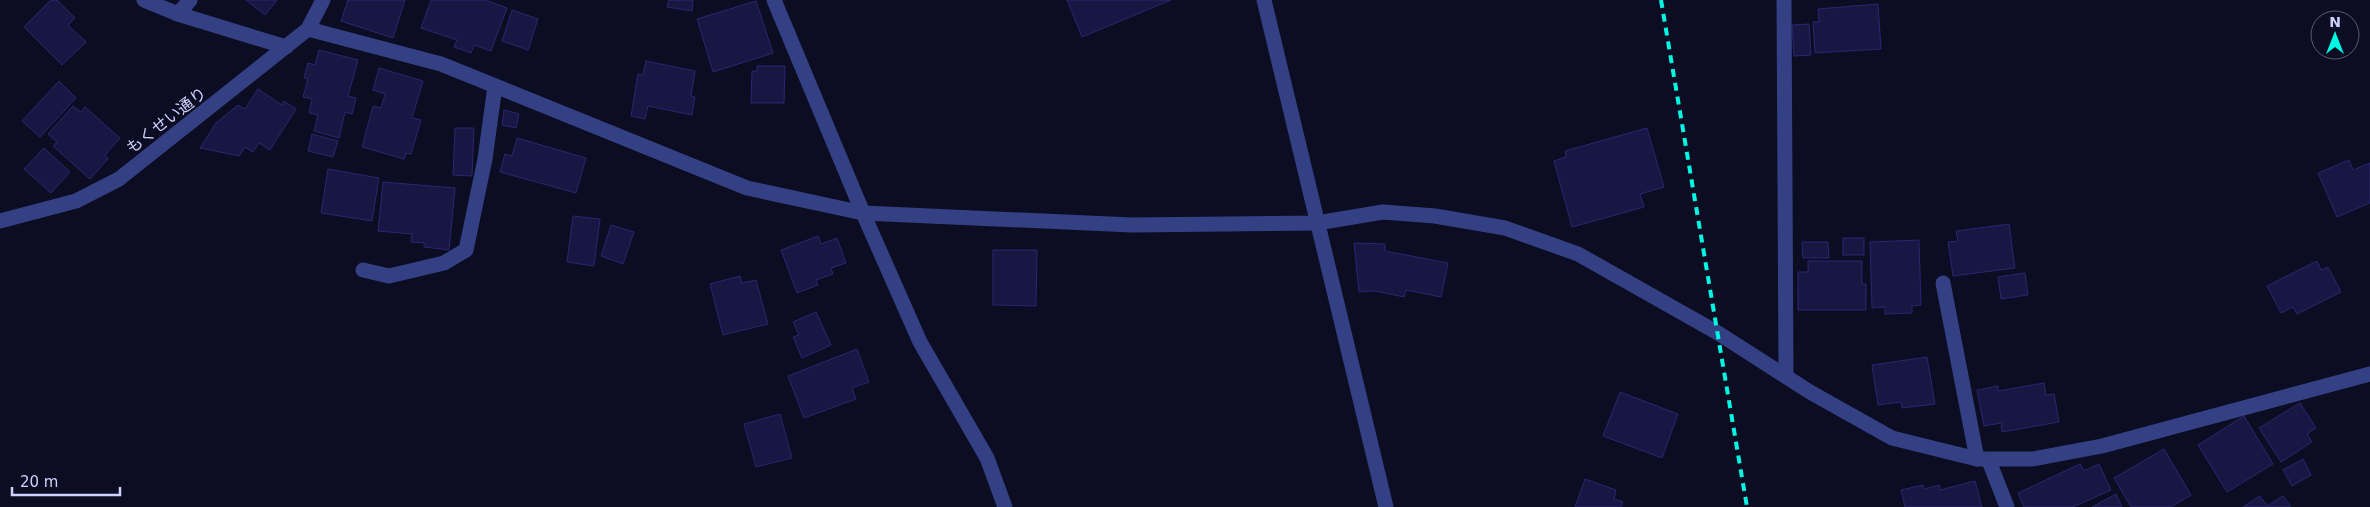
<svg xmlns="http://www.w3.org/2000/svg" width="2370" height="507" viewBox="0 0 2370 507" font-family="'DejaVu Sans','Noto Sans JP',sans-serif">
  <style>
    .building { fill: #181744; stroke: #282772 }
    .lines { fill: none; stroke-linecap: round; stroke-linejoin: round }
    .minor { stroke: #344084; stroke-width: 15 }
    .rail { stroke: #00f8e3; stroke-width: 4; stroke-dasharray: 8 6; stroke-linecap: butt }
    .labels { text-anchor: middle; stroke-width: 4; stroke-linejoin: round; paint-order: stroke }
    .street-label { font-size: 16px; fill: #cdd1ff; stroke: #0c0c22 }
  </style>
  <rect width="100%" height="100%" fill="#0c0c22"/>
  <g class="building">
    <path d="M51,0H57L75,18L68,25L86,42L62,65L24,27Z"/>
    <path d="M246,0H277L265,15Z"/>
    <path d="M348,0H405L393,38L341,21Z"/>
    <path d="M431,0H485L507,8L491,51L474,45L471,53L454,47L457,40L421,28Z"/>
    <path d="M669,0H693L692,11L667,7Z"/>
    <path d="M1067,0H1171L1082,37Z"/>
    <path d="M756,1L773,53L713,72L697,19Z"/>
    <path d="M1878,4L1881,49L1815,53L1813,22H1819L1818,9Z"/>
    <path d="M512,10L538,19L528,50L502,41Z"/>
    <path d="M1809,24L1811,55L1794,56L1792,25Z"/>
    <path d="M319,50L358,60L348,96L356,98L352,114L345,112L339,138L314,131L318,115L309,113L312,99L303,97L308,79L304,78L308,63L315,65Z"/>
    <path d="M646,61L695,71L691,96L695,97L692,115L648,106L645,119L631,116L638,74L643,75Z"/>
    <path d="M757,66H785L784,103H751L752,71H757Z"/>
    <path d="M379,68L423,81L412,118L421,120L411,154L406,153L404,159L362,147L373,106L381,108L385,94L373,90Z"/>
    <path d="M59,81L76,98L40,137L22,121Z"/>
    <path d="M258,89L282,105L284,101L296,109L270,150L259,143L253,152L245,147L239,156L200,148L216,123L238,105L245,109Z"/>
    <path d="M73,106L81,112L85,107L120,138L105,155L108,159L90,179L53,146L57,142L48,134Z"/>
    <path d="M504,110L519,114L516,128L502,125Z"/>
    <path d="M455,128H474L472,176L453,175Z"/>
    <path d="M1647,128L1664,187L1640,194L1644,207L1572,227L1554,161L1566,157L1565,151Z"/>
    <path d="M312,134L338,141L333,157L308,151Z"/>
    <path d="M517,138L586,158L576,193L500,172L505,154L512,156Z"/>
    <path d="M44,148L70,172L51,193L24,169Z"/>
    <path d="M2349,160L2353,170L2370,163V203L2337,217L2318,173Z"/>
    <path d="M328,169L379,178L372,221L321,213Z"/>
    <path d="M383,182L455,188L449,250L424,247V243L411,242L412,234L378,231Z"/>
    <path d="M573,216L600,219L594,266L567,262Z"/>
    <path d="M2009,224L2015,268L1953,276L1948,242L1958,241L1956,231Z"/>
    <path d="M611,225L634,232L623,264L601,256Z"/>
    <path d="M818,236L821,244L837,238L846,263L831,268L833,274L816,280L818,285L797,293L781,250Z"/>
    <rect x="1843" y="238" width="21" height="17"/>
    <path d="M1919,240L1921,305L1912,306V313L1885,314V307L1872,308L1870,242Z"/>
    <path d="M1802,242H1828L1829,258H1803Z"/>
    <path d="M1354,243L1385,244V251L1448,263L1441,297L1406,290L1404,297L1375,291L1359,292Z"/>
    <path d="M993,250H1037L1036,306L993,305Z"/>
    <path d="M1808,261H1862V284H1866V310H1798V272H1808Z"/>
    <path d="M2317,261L2321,270L2328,267L2341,292L2297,314L2293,307L2281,313L2267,286Z"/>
    <path d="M2025,273L2028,295L2001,299L1998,277Z"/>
    <path d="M740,276L742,283L756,280L768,324L723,335L710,284Z"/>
    <path d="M816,312L831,345L802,358L793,337L799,335L793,322Z"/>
    <path d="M857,349L869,382L852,388L856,399L804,418L788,376Z"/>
    <path d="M1927,357L1935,404L1902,408L1901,402L1878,405L1872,365Z"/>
    <path d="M2044,383L2046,395L2054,394L2059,422L2002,432L2001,423L1984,426L1977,390L1998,386V391Z"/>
    <path d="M1620,392L1678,414L1662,458L1603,436Z"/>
    <path d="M2300,403L2316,428L2307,434L2312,442L2281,462L2259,428Z"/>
    <path d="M780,414L792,458L756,467L744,424Z"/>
    <path d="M2244,416L2273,464L2227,492L2198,445Z"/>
    <path d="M2164,449L2191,495L2171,507H2131L2114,478Z"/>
    <path d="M2303,459L2311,475L2292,486L2283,470Z"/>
    <path d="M2080,464L2084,471L2099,464L2111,490L2073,507H2024L2018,493Z"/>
    <path d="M1585,479L1616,490L1614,499L1623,502L1621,507H1575Z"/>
    <path d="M1975,481L1982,507H1905L1901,490L1923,485L1924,489L1939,485L1940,490Z"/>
    <path d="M2116,494L2122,507H2092Z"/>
    <path d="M2260,496L2267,506L2283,496L2291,507H2243Z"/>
  </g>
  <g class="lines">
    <g class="minor">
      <path d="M144,0L178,14L286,47"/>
      <path d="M774,0L863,213L920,342L987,458L1005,507"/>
      <path d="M1264,0L1386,507"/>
      <path d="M1784,0L1786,375"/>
      <path d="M178,14L190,0"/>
      <path d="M308,29L441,64L747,188L863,213L1132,225L1317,223L1383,212L1435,216L1505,228L1578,254L1718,333L1810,392L1892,438L1977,459H2033L2102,446L2370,374"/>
      <path d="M0,221L76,201L119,179L308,29L323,0"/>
      <path d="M363,270L389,276L444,263L466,250L485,159L495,86"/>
      <path d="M1943,283L1977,459"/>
      <path d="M1989,461L2007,507"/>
    </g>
    <path class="rail" d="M1661,0L1747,507"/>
  </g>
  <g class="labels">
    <g class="street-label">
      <text transform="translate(166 120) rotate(-38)" y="6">もくせい通り</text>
    </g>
  </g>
  <g transform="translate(2335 35)"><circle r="24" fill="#0c0c22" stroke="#595b7a"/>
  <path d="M0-4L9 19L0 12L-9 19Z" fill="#00f8e3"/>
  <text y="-8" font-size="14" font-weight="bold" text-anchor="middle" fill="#cdd1ff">N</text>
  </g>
  <path d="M12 487v8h108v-8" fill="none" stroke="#cdd1ff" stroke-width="2.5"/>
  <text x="20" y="487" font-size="15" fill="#cdd1ff" stroke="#0c0c22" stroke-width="4" paint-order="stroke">20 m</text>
</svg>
